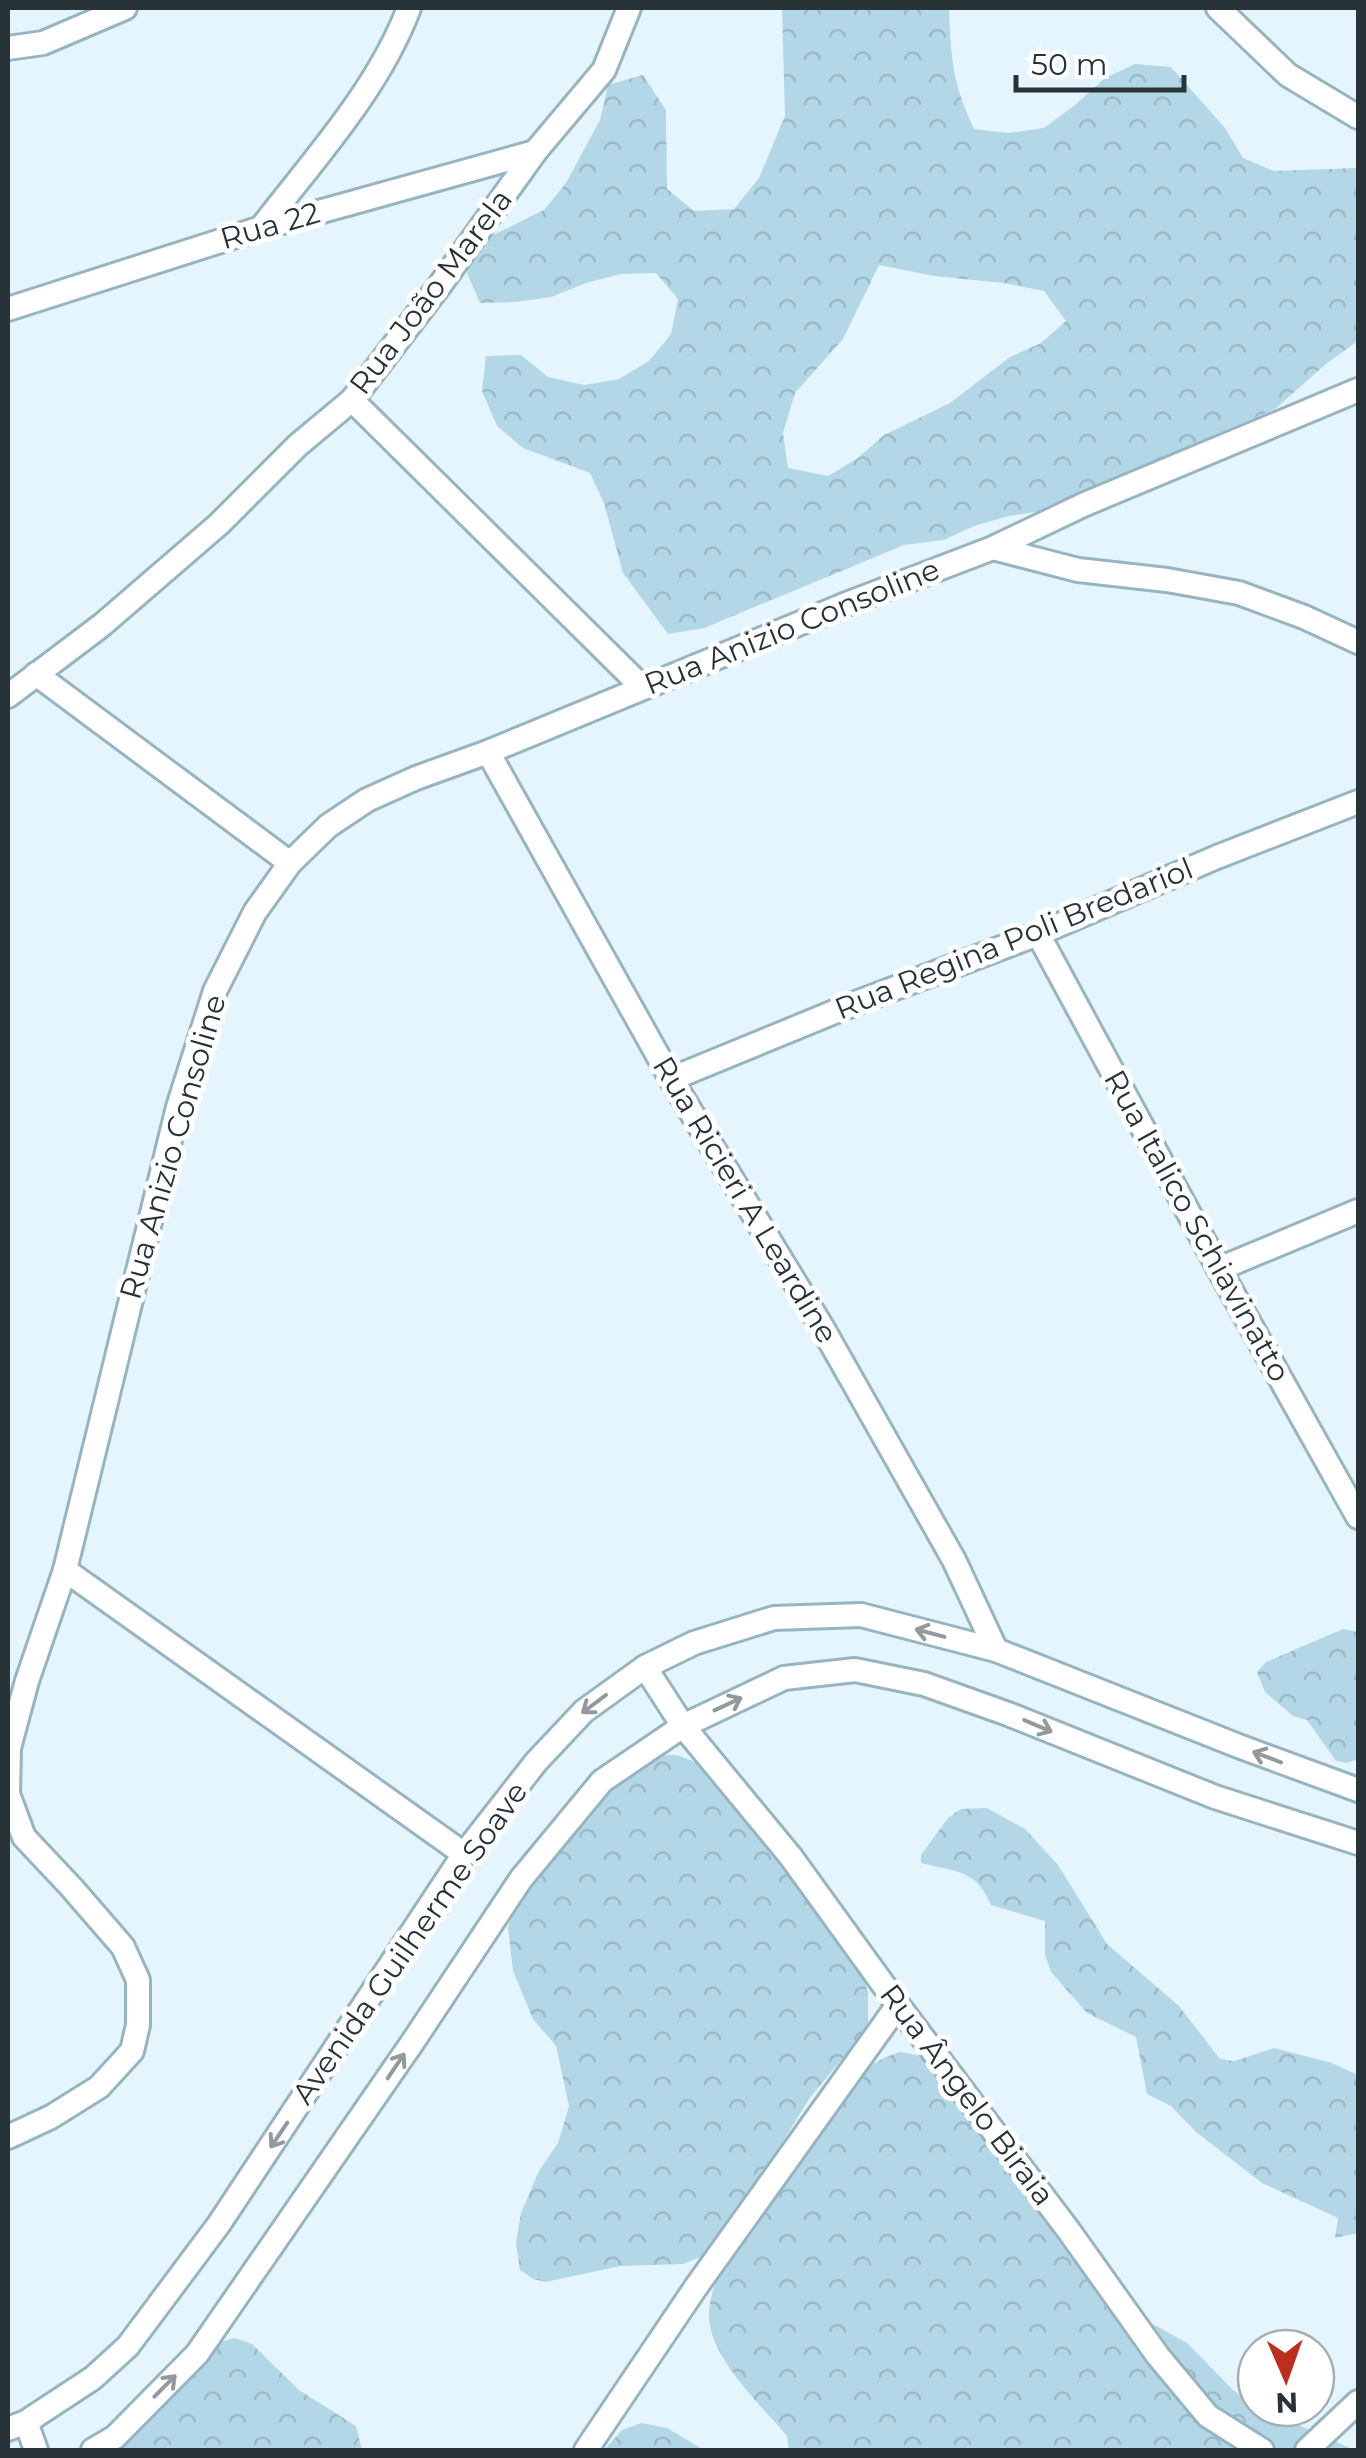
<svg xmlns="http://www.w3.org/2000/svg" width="1366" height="2458" viewBox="0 0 1366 2458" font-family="Montserrat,sans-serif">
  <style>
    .forest { fill: url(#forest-crowns); fill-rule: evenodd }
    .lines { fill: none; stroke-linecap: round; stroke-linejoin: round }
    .minor-casing { stroke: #98b4c0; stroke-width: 28 }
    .minor { stroke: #fff; stroke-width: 22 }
    .oneway { stroke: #94999c }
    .labels { text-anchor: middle; stroke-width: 10; stroke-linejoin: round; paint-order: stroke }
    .street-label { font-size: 30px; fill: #283338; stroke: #fff }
  </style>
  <defs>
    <pattern id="forest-crowns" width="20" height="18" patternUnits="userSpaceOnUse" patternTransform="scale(2.5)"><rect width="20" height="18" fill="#b4d7e7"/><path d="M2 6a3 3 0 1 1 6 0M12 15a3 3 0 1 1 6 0" fill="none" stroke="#9bb9c7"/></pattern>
  </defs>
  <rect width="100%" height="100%" fill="#e4f5fd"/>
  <g class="forest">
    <path d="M782,8H949C951,58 952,82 974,129L1009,133L1044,128L1075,105L1105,78L1135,64L1171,67L1225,128L1243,158L1274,171L1358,168V341L1327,363L1275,409L1210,437L1180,455L1049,510L1009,516L974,526L944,540L904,545L704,628L668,634L623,573L604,503L590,473L523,448L497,426L482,391L486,356L521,355L548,377L584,385L619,379L649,361L671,334L678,299L656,273L621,274L586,283L551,297L516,302L480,303L467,273L479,242L544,210L566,183L600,120L608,85L643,75L666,110L667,189L694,211L734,209L759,178L785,116ZM879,265L934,276L1004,283L1044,291L1066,321L1041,343L1010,357L950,403L884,435L858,458L828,476L788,468L783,433L795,393L843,339Z"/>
    <path d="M1343,1629L1358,1632V1759L1347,1763L1336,1761L1307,1720L1293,1716L1265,1692L1257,1672L1266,1662Z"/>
    <path d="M677,1755L711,1768L853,1939L868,1993V2023L861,2043L841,2060L809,2099L759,2181L703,2256L683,2264L620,2266L546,2282L533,2279L520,2270L516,2243L521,2213L539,2171L558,2143L569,2106L556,2046L533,2019L513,1971L508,1927L521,1886L578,1805L647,1756Z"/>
    <path d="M987,1808L1025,1829L1058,1865L1107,1944L1179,2006L1220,2059L1234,2061L1274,2048L1332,2063L1358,2075V2233L1335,2238L1338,2218L1262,2183L1196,2132L1171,2106L1147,2094L1136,2037L1087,2013L1051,1972L1045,1955V1921L991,1905C976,1869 956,1872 921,1863V1855L948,1818L961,1809Z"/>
    <path d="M900,2052C944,2058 934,2072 956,2103C963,2113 979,2119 990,2126L1126,2309L1187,2343L1233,2390L1256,2406V2408H1261L1354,2450H789L787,2436C762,2406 709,2357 709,2316C709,2265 765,2198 794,2156C808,2136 821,2113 838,2094C853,2076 878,2058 900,2052Z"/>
    <path d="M235,2338L252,2344L299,2390L356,2426L362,2450H95L190,2365L220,2342Z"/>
    <path d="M642,2423L667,2428L704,2450H604L622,2430Z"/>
  </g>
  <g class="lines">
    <g class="minor-casing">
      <g id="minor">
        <path d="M1218,8L1288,75L1358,117"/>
        <path d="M8,48L43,43L125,8"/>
        <path d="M261,228C314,159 378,90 409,8"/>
        <path d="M8,309L261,228L535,152"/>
        <path d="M352,400L642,687"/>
        <path d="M993,548L1078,570L1167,580L1239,593L1304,617L1358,642"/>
        <path d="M36,674L290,863"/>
        <path d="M8,696L102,625L219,524L298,445L352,400L440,285L535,152L604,70L629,8"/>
        <path d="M488,752L671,1079L822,1327L954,1560L996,1650"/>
        <path d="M1038,934L1219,1269L1358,1517"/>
        <path d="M671,1079L861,1001L1038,934L1217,857L1358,802"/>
        <path d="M1219,1269L1358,1211"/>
        <path d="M65,1570L464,1854"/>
        <path d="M645,1667L683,1726L791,1857L898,2005L1069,2231L1158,2356L1208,2416L1262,2450"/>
        <path d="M8,2137L51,2117L99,2087L132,2051L138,2025V1980L123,1947L72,1888L24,1837L8,1794L9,1748L27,1681L65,1570L178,1107L215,991L255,912L290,863L328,826L367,800L416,778L488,752L849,603L993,548L1083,505L1358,390"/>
        <path d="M26,2422L36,2450"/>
        <path d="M8,2429L26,2422L93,2378L128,2346L219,2224L464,1854L536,1762L584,1711L645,1667L694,1643L774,1618L861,1615L996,1650L1241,1747L1358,1790"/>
        <path d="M93,2450L115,2437L197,2354L412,2043L521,1879L602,1781L683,1726L784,1678L855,1670L924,1684L1008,1714L1215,1797L1358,1843"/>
        <path d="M586,2450L696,2287L898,2005"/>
        <path d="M1307,2450L1358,2402"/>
      </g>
    </g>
    <use href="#minor" class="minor"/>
  </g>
  <defs><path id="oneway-shaft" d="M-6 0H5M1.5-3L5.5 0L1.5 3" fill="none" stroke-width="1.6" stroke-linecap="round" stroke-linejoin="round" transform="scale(2.5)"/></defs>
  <g class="oneway">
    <use href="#oneway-shaft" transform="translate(930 1633) rotate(-165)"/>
    <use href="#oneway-shaft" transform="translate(594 1704) rotate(143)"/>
    <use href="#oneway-shaft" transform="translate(728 1704) rotate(-25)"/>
    <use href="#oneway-shaft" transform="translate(1038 1726) rotate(23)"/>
    <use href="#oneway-shaft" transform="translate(1267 1757) rotate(-159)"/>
    <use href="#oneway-shaft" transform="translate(396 2066) rotate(-56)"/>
    <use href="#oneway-shaft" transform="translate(279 2135) rotate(124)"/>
    <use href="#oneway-shaft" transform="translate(165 2386) rotate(-45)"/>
  </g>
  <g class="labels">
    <g class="street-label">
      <text transform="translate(270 226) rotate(-16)" y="10">Rua 22</text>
      <text transform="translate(431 292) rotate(-53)" y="10">Rua João Marela</text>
      <text transform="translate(792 627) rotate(-22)" y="10">Rua Anizio Consoline</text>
      <text transform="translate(1014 939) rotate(-22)" y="10">Rua Regina Poli Bredariol</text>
      <text transform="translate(173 1147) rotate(-74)" y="10">Rua Anizio Consoline</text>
      <text transform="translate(745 1200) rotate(59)" y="10">Rua Ricieri A Leardine</text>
      <text transform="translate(1197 1226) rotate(61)" y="10">Rua Italico Schiavinatto</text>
      <text transform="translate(410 1943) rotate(-55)" y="10">Avenida Guilherme Soave</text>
      <text transform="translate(967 2095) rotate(53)" y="10">Rua Ângelo Biraia</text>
    </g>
  </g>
  <rect width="1366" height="2458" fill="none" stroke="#283338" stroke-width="20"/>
  <g transform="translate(1286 2378) rotate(178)"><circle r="48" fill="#ffffff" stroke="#a9adaf" stroke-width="2.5"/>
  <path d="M0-8L18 38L0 25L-18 38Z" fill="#bc2f20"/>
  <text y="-15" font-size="28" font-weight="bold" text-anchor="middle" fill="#283338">N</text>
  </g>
  <path d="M1016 75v15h168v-15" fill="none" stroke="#283338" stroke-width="5"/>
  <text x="1031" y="75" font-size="30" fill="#283338" stroke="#ffffff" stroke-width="8" paint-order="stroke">50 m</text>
</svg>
